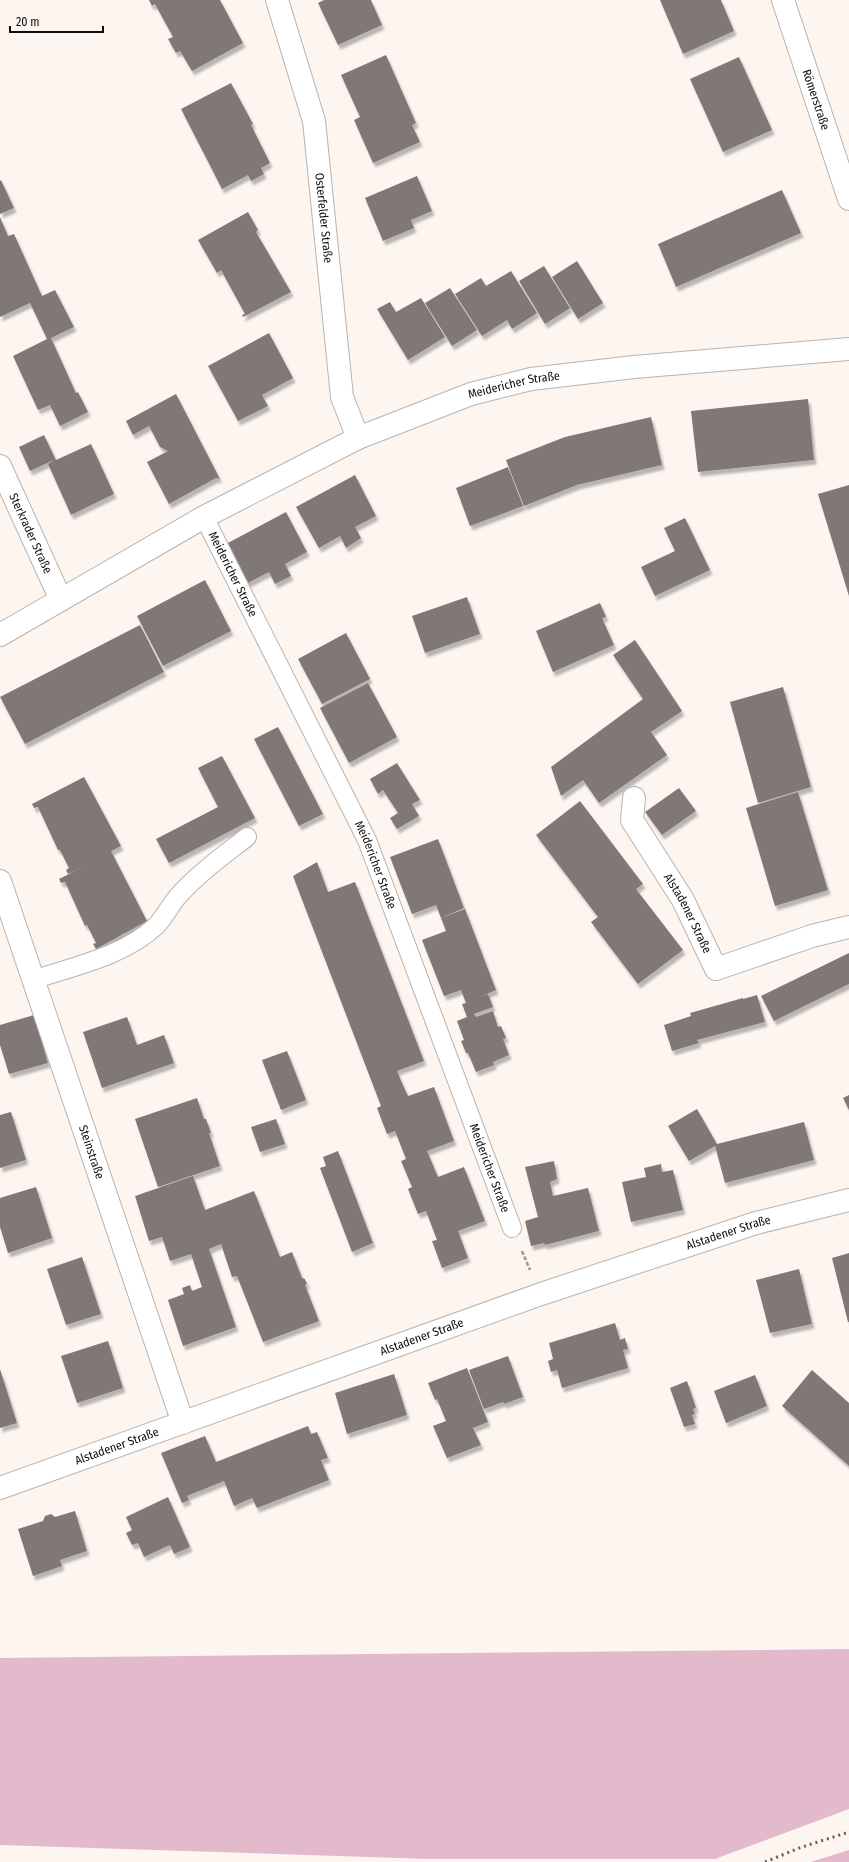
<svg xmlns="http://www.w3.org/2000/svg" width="849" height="1862" viewBox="0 0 849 1862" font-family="'Fira Sans Condensed',sans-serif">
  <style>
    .green { fill: #e3bacc }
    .building { fill: #807877; filter: url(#shadow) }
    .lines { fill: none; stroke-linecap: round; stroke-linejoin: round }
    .lane-casing { stroke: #b9b3ae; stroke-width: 20 }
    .street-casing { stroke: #b9b3ae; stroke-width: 24 }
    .path { stroke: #9f9a97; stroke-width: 2.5; stroke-dasharray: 4 2; stroke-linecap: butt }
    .lane { stroke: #fff; stroke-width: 18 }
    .street { stroke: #fff; stroke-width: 22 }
    .rail { stroke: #635f5d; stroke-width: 3; stroke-dasharray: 2 4; stroke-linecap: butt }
    .labels { text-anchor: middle; stroke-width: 4; stroke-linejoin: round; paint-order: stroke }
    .street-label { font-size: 12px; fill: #0e0c0b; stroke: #fcf5f0 }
  </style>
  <defs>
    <filter id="shadow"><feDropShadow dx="2.5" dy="4.5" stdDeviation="1" flood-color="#0004"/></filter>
  </defs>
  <rect width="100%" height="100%" fill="#fcf5f0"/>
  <g class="green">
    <path d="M849,1649V1809L715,1859H428L0,1845V1658Z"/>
    <path d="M849,1850V1862H811Z"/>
  </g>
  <g class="building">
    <path d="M149,0H220L243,43L192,71L180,51L176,53L168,39L173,37L155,4L152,6Z"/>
    <path d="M324,0H371L382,25L338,45L318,3Z"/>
    <path d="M660,0H721L734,31L683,54Z"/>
    <path d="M386,55L416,123L412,125L420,142L373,163L354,120L360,117L341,75Z"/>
    <path d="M739,57L772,130L723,152L690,79Z"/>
    <path d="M231,83L253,124L251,125L270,163L261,168L264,174L251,181L248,175L222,189L181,109Z"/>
    <path d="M417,176L432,211L411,220L414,228L383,241L365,198Z"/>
    <path d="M1,180L14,208L0,214V181Z"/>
    <path d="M782,190L801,233L676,287L658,244Z"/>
    <path d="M248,212L258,230L256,232L291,292L243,317L242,315L245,314L221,270L217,273L198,240Z"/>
    <path d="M0,217L8,236L14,234L42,296L55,290L74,327L51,338L76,393L78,392L88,412L60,426L50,405L38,410L13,356L47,339L30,303L0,317Z"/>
    <path d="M577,261L603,303L578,319L552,277Z"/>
    <path d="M544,266L570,308L545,324L519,281Z"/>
    <path d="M511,271L537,313L512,329L507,320L482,336L455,294L481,278L486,286Z"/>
    <path d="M450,288L477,330L452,346L425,303Z"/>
    <path d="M421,298L445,337L408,360L377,309L390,302L396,312Z"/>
    <path d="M269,333L293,378L262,395L268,406L238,421L208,366Z"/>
    <path d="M176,394L220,479L216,478L169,504L147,462L168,451L160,447L149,426L133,435L126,421Z"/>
    <path d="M808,399L814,460L698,472L691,411Z"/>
    <path d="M651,417L662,465L577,485L524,506L506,460L565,437Z"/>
    <path d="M44,435L56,460L91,444L114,494L71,515L48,464L54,460L30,471L19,447Z"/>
    <path d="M508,467L523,506L470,526L456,488Z"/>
    <path d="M355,475L376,516L355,527L361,538L346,548L340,536L319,548L296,507Z"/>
    <path d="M849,485V596L818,494Z"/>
    <path d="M286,512L307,552L285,564L291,576L275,584L269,572L246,584L226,544Z"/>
    <path d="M685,518L710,570L655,596L641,567L675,551L664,528Z"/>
    <path d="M205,580L231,631L163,666L137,616Z"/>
    <path d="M467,597L480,634L425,653L412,616Z"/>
    <path d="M600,603L606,617L602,618L614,645L553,672L536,631Z"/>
    <path d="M140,625L164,672L25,744L0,697Z"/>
    <path d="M346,633L370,679L322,704L298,659Z"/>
    <path d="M635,640L682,711L651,732L667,755L599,803L583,780L561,796L551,767L643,699L613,655Z"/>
    <path d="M368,683L397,737L349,763L320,708Z"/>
    <path d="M783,687L811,787L758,803L730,702Z"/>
    <path d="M278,727L323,814L299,826L254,739Z"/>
    <path d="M222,756L255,818L169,863L156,839L218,807L198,768Z"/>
    <path d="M397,763L420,800L412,804L419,816L397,829L390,818L398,813L383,790L378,794L370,779Z"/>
    <path d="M84,777L121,846L111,851L147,921L96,949L93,944L96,943L87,925L85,926L65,882L61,883L59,879L83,867L68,874L66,870L69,868L60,850H58L38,807L34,808L32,804Z"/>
    <path d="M679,788L696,811L662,835L645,812Z"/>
    <path d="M798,792L828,890L775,906L746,808Z"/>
    <path d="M580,801L643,884L636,889L683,950L638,984L591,922L598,917L636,889L598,917L536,835Z"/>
    <path d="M438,839L464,908L441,918L436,905L412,914L390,857Z"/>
    <path d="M317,862L328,892L355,882L424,1061L397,1071L402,1083L408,1096L434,1087L454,1141L427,1151L438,1177L464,1167L485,1221L458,1231L468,1258L442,1268L432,1241L437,1240L426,1211L418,1214L408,1189L412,1187L401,1161L406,1159L395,1131L387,1134L377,1108L381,1106L293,876Z"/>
    <path d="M465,909L496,990L480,997L488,994L493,1007L474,1014L476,1017L493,1011L498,1027L501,1026L506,1038L503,1039L509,1055L493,1062L494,1065L476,1072L468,1053H466L461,1041L464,1040L457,1021L467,1017L462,1004L466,1003L461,990L444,996L422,940L446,931L441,918Z"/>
    <path d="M849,953V984L774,1021L761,996Z"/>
    <path d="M757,995L765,1022L697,1040L699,1043L672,1051L664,1025L691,1016L690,1013L743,998V999Z"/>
    <path d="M34,1015L48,1063L9,1074L0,1045V1025Z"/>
    <path d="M127,1017L137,1045L164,1035L174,1063L102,1088L83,1032Z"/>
    <path d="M287,1051L306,1100L281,1110L262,1060Z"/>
    <path d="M849,1095V1110L843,1098Z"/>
    <path d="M197,1098L204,1119H206L211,1133H209L220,1166L158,1187L135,1119Z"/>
    <path d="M697,1109L717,1144L804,1122L814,1160L725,1183L715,1146L689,1161L668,1126Z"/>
    <path d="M11,1112L26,1160L0,1168V1115Z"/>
    <path d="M276,1119L285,1144L260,1152L251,1127Z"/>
    <path d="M338,1151L373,1243L352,1252L320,1168L326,1166L323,1157Z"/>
    <path d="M554,1161L557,1179L550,1182L553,1196L588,1188L599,1231L545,1245L544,1243L531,1246L525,1221L538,1217L525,1167Z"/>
    <path d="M661,1164L662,1172L673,1170L683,1210L631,1222L622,1182L646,1177L644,1168Z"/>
    <path d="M193,1176L205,1210L254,1191L280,1257L292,1252L302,1278L305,1279L307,1284L305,1285L319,1321L263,1342L237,1276L232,1277L221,1244L209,1249L236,1327L183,1346L168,1300L184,1294L182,1288L190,1285L192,1291L202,1287L191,1254L170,1261L162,1237L149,1241L135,1196Z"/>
    <path d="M36,1187L52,1238L8,1253L0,1227V1198Z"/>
    <path d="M849,1253V1322H848L832,1258Z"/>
    <path d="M82,1257L101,1314L66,1325L47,1269Z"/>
    <path d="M799,1269L812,1324L770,1333L756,1280Z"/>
    <path d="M615,1323L620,1340L625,1338L628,1349L623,1350L628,1368L562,1388L557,1370L551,1372L548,1361L553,1359L549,1343Z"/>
    <path d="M108,1341L123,1388L77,1403L61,1356Z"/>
    <path d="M508,1356L523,1397L504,1404L503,1402L484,1409L469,1370Z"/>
    <path d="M467,1368L488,1422L473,1428L481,1445L447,1458L433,1426L446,1421L437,1399L435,1400L428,1383Z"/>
    <path d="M0,1369L17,1423L0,1428Z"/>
    <path d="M812,1370L849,1403V1466L782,1406Z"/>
    <path d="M394,1374L407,1415L347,1434L335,1393Z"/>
    <path d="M755,1375L767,1406L726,1423L714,1391Z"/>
    <path d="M687,1381L696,1408L693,1409L695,1414L692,1415L695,1424L684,1427L670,1388Z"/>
    <path d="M308,1426L311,1434L317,1432L328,1458L321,1460L329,1480L257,1508L252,1498L234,1506L224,1481L187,1496L189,1500L182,1503L161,1453L205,1436L216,1462Z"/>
    <path d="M168,1497L190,1547L174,1554L170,1545L144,1557L138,1543L132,1545L126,1533L132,1530L126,1517Z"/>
    <path d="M75,1511L87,1551L60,1560L62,1566L33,1576L18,1529L43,1521L45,1516L51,1514L55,1517Z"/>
  </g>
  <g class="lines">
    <g class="lane-casing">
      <g id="lane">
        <path id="s1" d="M204,517L367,840L512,1228"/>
        <path d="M33,980C74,966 124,956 156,926C165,917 171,903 180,894C200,872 224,855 247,837"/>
      </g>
    </g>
    <g class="street-casing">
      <g id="street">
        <path id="s2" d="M277,0L314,121L342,397L358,438"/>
        <path id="s3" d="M783,0L849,199"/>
        <path id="s4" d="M0,466L61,600"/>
        <path id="s5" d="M0,635L204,517L358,438L471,394L531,379L634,367L849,349"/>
        <path id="s6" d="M634,798L632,820L683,900L716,969L812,936L849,927"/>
        <path id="s7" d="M0,881L183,1423"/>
        <path id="s8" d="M0,1488L541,1294L756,1223L849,1200"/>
      </g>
    </g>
    <path class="path" d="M522,1251L530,1270"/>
    <use href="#lane" class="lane"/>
    <use href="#street" class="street"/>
    <path class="rail" d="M765,1862L802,1847L849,1832"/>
  </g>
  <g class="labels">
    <g class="street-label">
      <text dy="4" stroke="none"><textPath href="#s3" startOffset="105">Römerstraße</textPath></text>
      <text dy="4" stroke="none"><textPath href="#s2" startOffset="224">Osterfelder Straße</textPath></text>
      <text dy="4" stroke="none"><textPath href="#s5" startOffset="574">Meidericher Straße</textPath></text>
      <text dy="4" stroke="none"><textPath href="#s4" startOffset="74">Sterkrader Straße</textPath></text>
      <text dy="4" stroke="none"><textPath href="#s1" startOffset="64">Meidericher Straße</textPath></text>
      <text dy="4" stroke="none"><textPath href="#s1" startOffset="388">Meidericher Straße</textPath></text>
      <text dy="4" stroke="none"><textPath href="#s6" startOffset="131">Alstadener Straße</textPath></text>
      <text dy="4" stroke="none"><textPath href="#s7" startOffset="286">Steinstraße</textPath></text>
      <text dy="4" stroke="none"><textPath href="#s1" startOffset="712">Meidericher Straße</textPath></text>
      <text dy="4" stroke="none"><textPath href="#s8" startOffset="772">Alstadener Straße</textPath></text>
      <text dy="4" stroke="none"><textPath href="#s8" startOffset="448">Alstadener Straße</textPath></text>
      <text dy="4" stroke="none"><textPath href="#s8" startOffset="124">Alstadener Straße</textPath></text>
    </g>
  </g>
  <path d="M10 26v6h93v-6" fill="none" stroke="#0e0c0b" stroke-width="2"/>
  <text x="16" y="26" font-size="12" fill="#0e0c0b" stroke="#fcf5f0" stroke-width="3" paint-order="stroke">20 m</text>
</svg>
